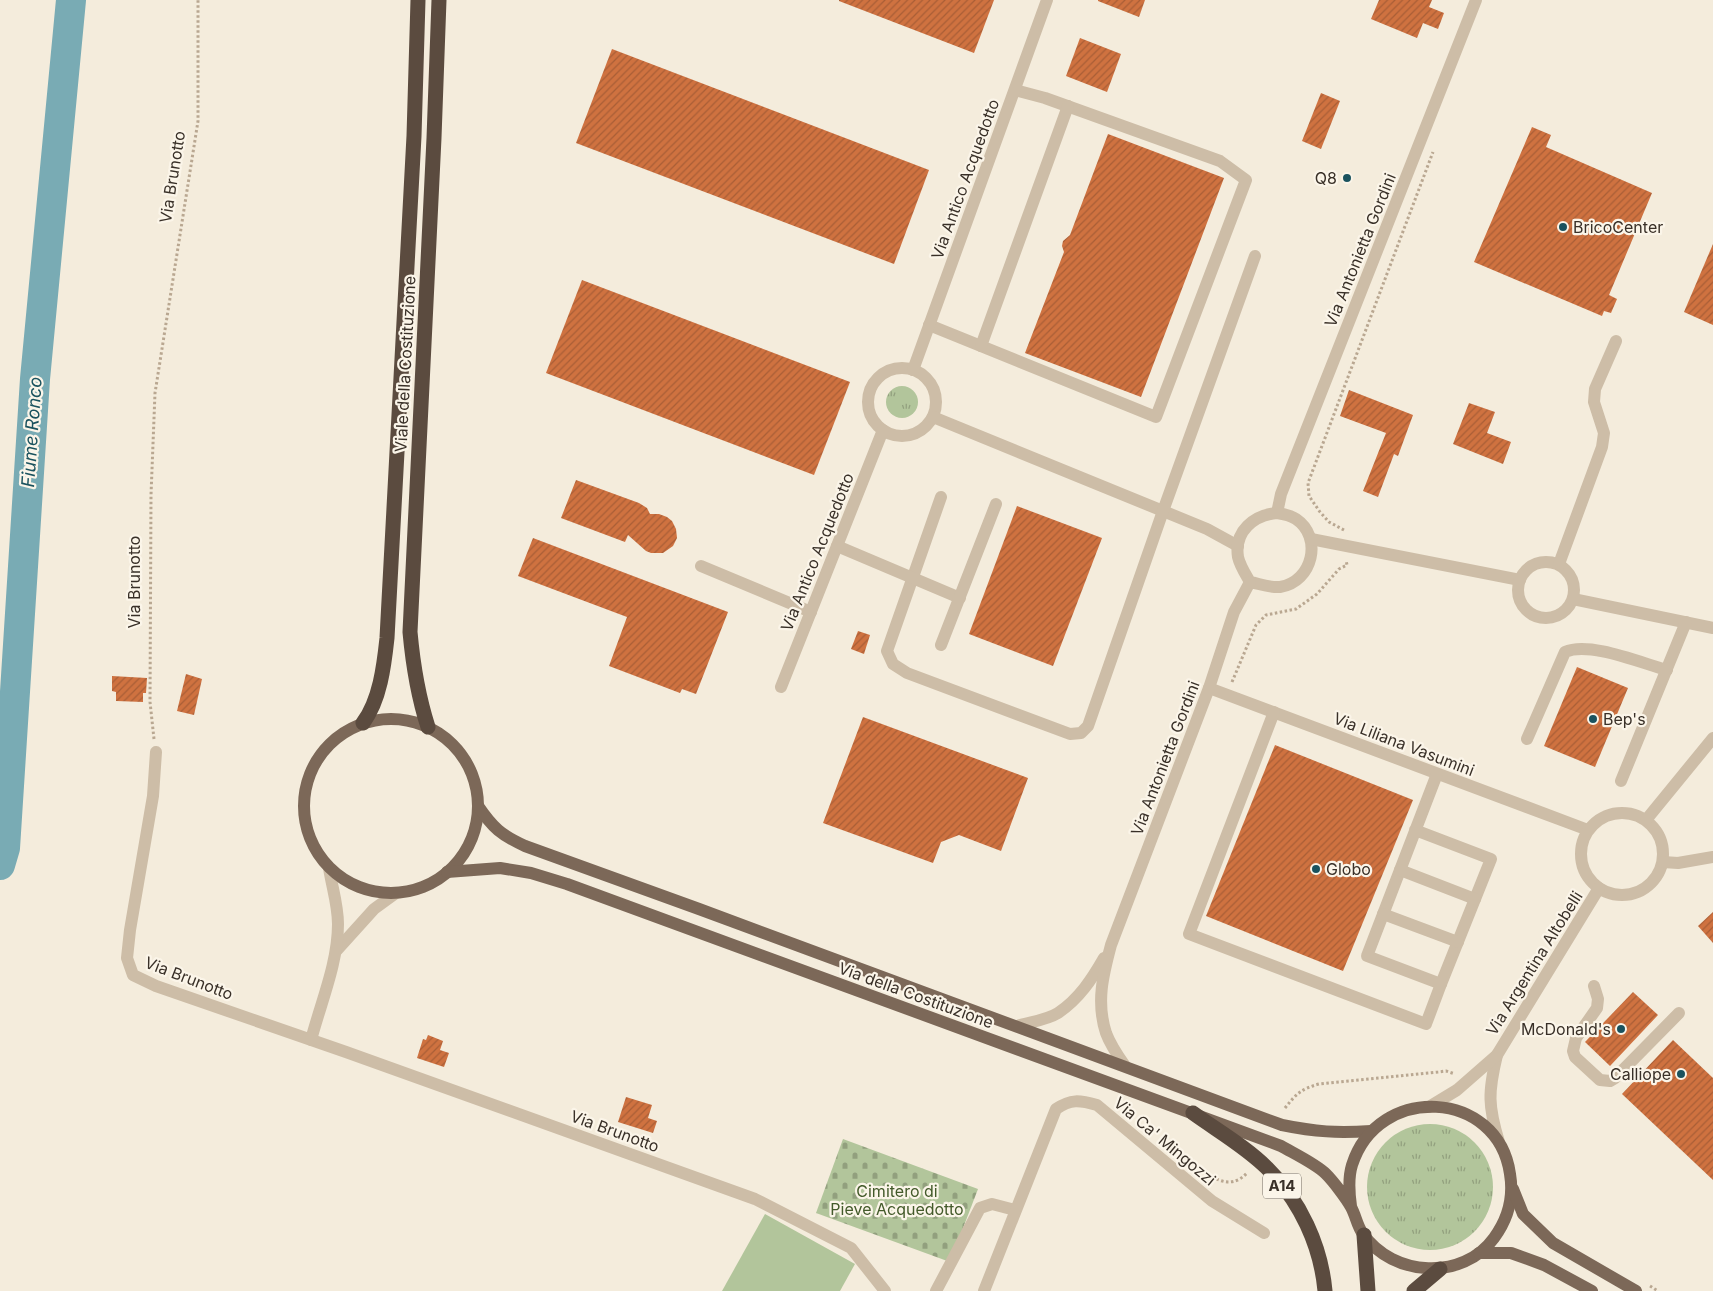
<svg xmlns="http://www.w3.org/2000/svg" width="1713" height="1291" viewBox="0 0 1713 1291" font-family="Inter,sans-serif">
  <style>
    .grass { fill: url(#grass-tufts) }
    .cemetery { fill: url(#cemetery-stones) }
    .pitch { fill: #b2c59b }
    .lines { fill: none; stroke-linecap: round; stroke-linejoin: round }
    .river { stroke: #79abb4; stroke-width: 30 }
    .building { fill: url(#building-hatch) }
    .path { stroke: #b9a791; stroke-width: 3; stroke-dasharray: 2.5 2.5; stroke-linecap: butt }
    .minor { stroke: #cdbda7; stroke-width: 12 }
    .major { stroke: #7c6858; stroke-width: 12 }
    .highway { stroke: #5b4b3f; stroke-width: 15 }
    .poi-dot { fill: #1a525e; stroke: #fbf5e9; stroke-width: 2 }
    .labels { text-anchor: middle; stroke-width: 4.5; stroke-linejoin: round; paint-order: stroke }
    .shield { fill: #fbf5e9; stroke: #736b62; stroke-width: 1 }
    .shield-label { font-size: 15px; font-weight: bold; fill: #393028 }
    .street-label { font-size: 16px; fill: #393028; stroke: #fbf5e9 }
    .poi-label { font-size: 16px; fill: #393028; stroke: #fbf5e9; text-anchor: end }
    .park-label { font-size: 16px; fill: #435a2a; stroke: #fbf5e9 }
    .water-label { font-size: 18px; font-style: italic; fill: #1a525e; stroke: #fbf5e9 }
  </style>
  <defs>
    <pattern id="grass-tufts" width="24" height="20" patternUnits="userSpaceOnUse" patternTransform="scale(1.25)"><rect width="24" height="20" fill="#b2c59b"/><path d="M3 7l-1-3M5 7V3M7 7l1-3M15 17l-1-3M17 17v-4M19 17l1-3" fill="none" stroke="#92a07e"/></pattern>
    <pattern id="cemetery-stones" width="16" height="16" patternUnits="userSpaceOnUse" patternTransform="scale(1.25)"><rect width="16" height="16" fill="#b2c59b"/><path d="M2 7V4a2 2 0 0 1 4 0v3zM10 15v-3a2 2 0 0 1 4 0v3z" fill="#92a07e"/></pattern>
    <pattern id="building-hatch" width="6" height="6" patternUnits="userSpaceOnUse" patternTransform="scale(1.25)"><rect width="6" height="6" fill="#cf7240"/><path d="M-1 1l2-2M0 6l6-6M5 7l2-2" fill="none" stroke="#a95e36"/></pattern>
  </defs>
  <rect width="100%" height="100%" fill="#f4ecdc"/>
  <g class="grass">
    <circle cx="902" cy="402" r="16"/>
    <circle cx="1430" cy="1187" r="63"/>
  </g>
  <path class="cemetery" d="M843,1139L978,1189L950,1262L816,1213Z"/>
  <path class="pitch" d="M765,1214L855,1264L840,1291H722Z"/>
  <g class="lines">
    <path class="river" d="M0,865L5,848L35,379L71,0"/>
  </g>
  <g class="building">
    <path d="M839,0H994L974,53L839,1Z"/>
    <path d="M1098,0H1145L1139,17L1098,1Z"/>
    <path d="M1379,0H1432L1429,7L1444,13L1438,29L1423,23L1417,38L1371,19Z"/>
    <path d="M1080,38L1121,54L1107,92L1066,76Z"/>
    <path d="M612,49L929,170L894,264L576,143Z"/>
    <path d="M1321,93L1340,101L1321,149L1302,141Z"/>
    <path d="M1532,127L1551,135L1546,147L1652,193L1609,295L1617,299L1611,313L1604,311L1602,316L1474,262Z"/>
    <path d="M1108,134L1224,178L1141,397L1025,353L1064,252L1062,246L1063,241L1070,235Z"/>
    <path d="M1713,244V325L1684,312Z"/>
    <path d="M582,280L850,382L814,475L546,373Z"/>
    <path d="M1349,390L1413,415L1398,456L1394,454L1378,497L1363,491L1386,433L1340,416Z"/>
    <path d="M1469,403L1495,412L1487,433L1511,442L1503,464L1453,444Z"/>
    <path d="M576,480L639,503L647,508L650,514H659L667,517L672,521L676,529L677,538L673,546L663,553H651L646,551L628,535L625,542L561,518Z"/>
    <path d="M1017,506L1102,538L1053,666L969,634Z"/>
    <path d="M533,538L728,612L696,694L682,689L680,693L609,666L627,617L518,576Z"/>
    <path d="M858,631L870,635L864,654L851,649Z"/>
    <path d="M1577,667L1628,688L1595,767L1544,746Z"/>
    <path d="M186,674L202,679L194,715L177,711Z"/>
    <path d="M112,676L147,678L146,693H143V702L116,701V692L112,691Z"/>
    <path d="M863,717L1028,778L1001,851L959,835L941,842L933,863L823,823Z"/>
    <path d="M1275,745L1413,800L1343,971L1206,916Z"/>
    <path d="M1713,912V943L1698,926Z"/>
    <path d="M1633,992L1658,1015L1610,1066L1585,1042Z"/>
    <path d="M428,1035L443,1041L440,1050L449,1053L444,1067L417,1058L423,1039L426,1040Z"/>
    <path d="M1673,1040L1713,1078V1180L1622,1094Z"/>
    <path d="M626,1097L652,1105L648,1118L657,1121L653,1133L618,1122Z"/>
  </g>
  <g class="lines">
    <g class="path">
      <path d="M1344,530L1329,522L1320,512L1309,496L1308,483L1433,152"/>
      <path d="M1232,682L1256,625L1266,615L1296,609L1317,594L1339,569L1347,565L1346,560"/>
      <path d="M154,739L150,702L151,495L155,393L198,121V0"/>
      <path d="M1285,1108C1296,1094 1301,1089 1319,1084L1438,1072L1446,1071L1455,1074"/>
      <path d="M1191,1163C1210,1175 1228,1193 1247,1173"/>
      <path d="M1650,1286L1658,1291"/>
    </g>
    <g class="minor">
      <path d="M929,325L1156,417L1246,180L1220,161L1045,98L1015,90"/>
      <path d="M981,346L1068,106"/>
      <circle cx="902" cy="402" r="34"/>
      <path d="M913,370L1047,0"/>
      <path d="M933,417L1207,529L1238,546"/>
      <path d="M941,497L887,651L893,664L907,673L1070,734L1081,733L1088,726L1163,511L1255,256"/>
      <path d="M1277,513L1281,494L1476,0"/>
      <path d="M1277,513C1284,514 1290,515 1296,519C1323,537 1313,582 1280,587C1270,588 1260,584 1250,582C1246,575 1240,566 1238,557C1234,531 1254,515 1277,513Z"/>
      <path d="M1311,539L1520,580"/>
      <path d="M837,546L960,598"/>
      <circle cx="1546" cy="590" r="28"/>
      <path d="M1559,564L1602,447L1604,433L1594,402L1595,389L1616,341"/>
      <path d="M701,566L811,612"/>
      <path d="M1573,599L1713,628"/>
      <path d="M941,645L996,504"/>
      <path d="M781,687L883,430"/>
      <path d="M1209,688L1588,830"/>
      <path d="M1274,712L1189,934L1426,1024L1441,984"/>
      <path d="M1527,739L1565,652C1589,641 1641,663 1667,670"/>
      <path d="M156,752L153,796L130,930L127,958L133,975L156,986L346,1052L755,1199L851,1248L885,1291"/>
      <path d="M1621,781L1686,622"/>
      <circle cx="1622" cy="854" r="41"/>
      <path d="M1646,820L1713,738"/>
      <path d="M1415,830L1491,859L1441,984L1367,956L1437,774"/>
      <path d="M1663,862L1678,863L1713,857"/>
      <path d="M1400,870L1475,899"/>
      <path d="M1383,914L1458,942"/>
      <path d="M337,950L374,909L396,893"/>
      <path d="M1594,986L1598,999L1597,1008L1576,1038L1573,1051L1575,1057L1600,1080L1610,1081L1615,1078L1679,1013"/>
      <path d="M1017,1026C1030,1022 1047,1020 1058,1013C1079,999 1092,979 1104,958"/>
      <path d="M311,1040C321,1002 338,963 338,924C338,905 332,887 329,868"/>
      <path d="M1497,1055C1488,1092 1488,1106 1499,1142"/>
      <path d="M1125,1066C1118,1056 1110,1044 1106,1033C1096,1002 1103,975 1111,945L1209,688L1234,612L1250,582"/>
      <path d="M1429,1107L1457,1090L1497,1055L1599,888"/>
      <path d="M936,1291L980,1208L992,1204L1015,1210"/>
      <path d="M984,1291L1056,1109C1071,1099 1079,1100 1097,1105L1212,1201L1264,1233"/>
    </g>
    <g class="major">
      <circle cx="391" cy="806" r="87"/>
      <path d="M478,806C493,828 501,835 525,846L699,909L1282,1125C1316,1132 1337,1133 1371,1131"/>
      <path d="M447,872L500,868L531,873L567,884L1281,1146C1293,1153 1316,1164 1326,1174C1333,1181 1346,1198 1351,1207C1356,1216 1357,1226 1363,1234C1393,1277 1463,1281 1494,1238C1508,1219 1514,1198 1510,1174C1498,1089 1378,1083 1352,1165C1348,1178 1349,1192 1351,1206"/>
      <path d="M1513,1189L1523,1214L1553,1243L1636,1291"/>
      <path d="M1479,1253H1511L1544,1265L1592,1291"/>
    </g>
    <g class="highway">
      <path d="M363,723C380,700 384,666 387,638L414,136L418,0"/>
      <path d="M428,727C418,696 413,665 410,632L434,138L439,0"/>
      <path d="M1193,1113C1218,1131 1246,1147 1267,1168C1300,1200 1321,1246 1325,1291"/>
      <path d="M1364,1235L1368,1291"/>
      <path d="M1414,1291L1440,1269"/>
    </g>
  </g>
  <g class="poi-dot">
    <circle cx="1347" cy="178" r="5"/>
    <circle cx="1563" cy="227" r="5"/>
    <circle cx="1593" cy="719" r="5"/>
    <circle cx="1316" cy="869" r="5"/>
    <circle cx="1621" cy="1029" r="5"/>
    <circle cx="1681" cy="1074" r="5"/>
  </g>
  <g class="labels">
    <rect class="shield" x="1263" y="1173.5" width="38" height="25" rx="4"/>
    <g class="shield-label">
      <text x="1282" y="1191">A14</text>
    </g>
    <g class="street-label">
      <text transform="translate(172 177) rotate(-81)" y="6">Via Brunotto</text>
      <text transform="translate(965 179) rotate(-70)" y="6">Via Antico Acquedotto</text>
      <text transform="translate(1360 250) rotate(-68)" y="6">Via Antonietta Gordini</text>
      <text transform="translate(405 364) rotate(-87)" y="6">Viale della Costituzione</text>
      <text transform="translate(817 552) rotate(-68)" y="6">Via Antico Acquedotto</text>
      <text transform="translate(134 582) rotate(-90)" y="6">Via Brunotto</text>
      <text transform="translate(1404 744) rotate(21)" y="6">Via Liliana Vasumini</text>
      <text transform="translate(1165 758) rotate(-69)" y="6">Via Antonietta Gordini</text>
      <text transform="translate(1534 963) rotate(-58)" y="6">Via Argentina Altobelli</text>
      <text transform="translate(189 978) rotate(21)" y="6">Via Brunotto</text>
      <text transform="translate(916 995) rotate(20)" y="6">Via della Costituzione</text>
      <text transform="translate(615 1131) rotate(20)" y="6">Via Brunotto</text>
      <text transform="translate(1165 1141) rotate(40)" y="6">Via Ca' Mingozzi</text>
    </g>
    <g class="poi-label">
      <text x="1337" y="184">Q8</text>
      <text x="1573" y="233" text-anchor="start">BricoCenter</text>
      <text x="1603" y="725" text-anchor="start">Bep's</text>
      <text x="1326" y="875" text-anchor="start">Globo</text>
      <text x="1611" y="1035">McDonald's</text>
      <text x="1671" y="1080">Calliope</text>
    </g>
    <g class="park-label">
      <text x="897" y="1197">Cimitero di<tspan x="897" dy="18">Pieve Acquedotto</tspan></text>
    </g>
    <g class="water-label">
      <text transform="translate(32 432) rotate(-86)" y="6">Fiume Ronco</text>
    </g>
  </g>
</svg>
